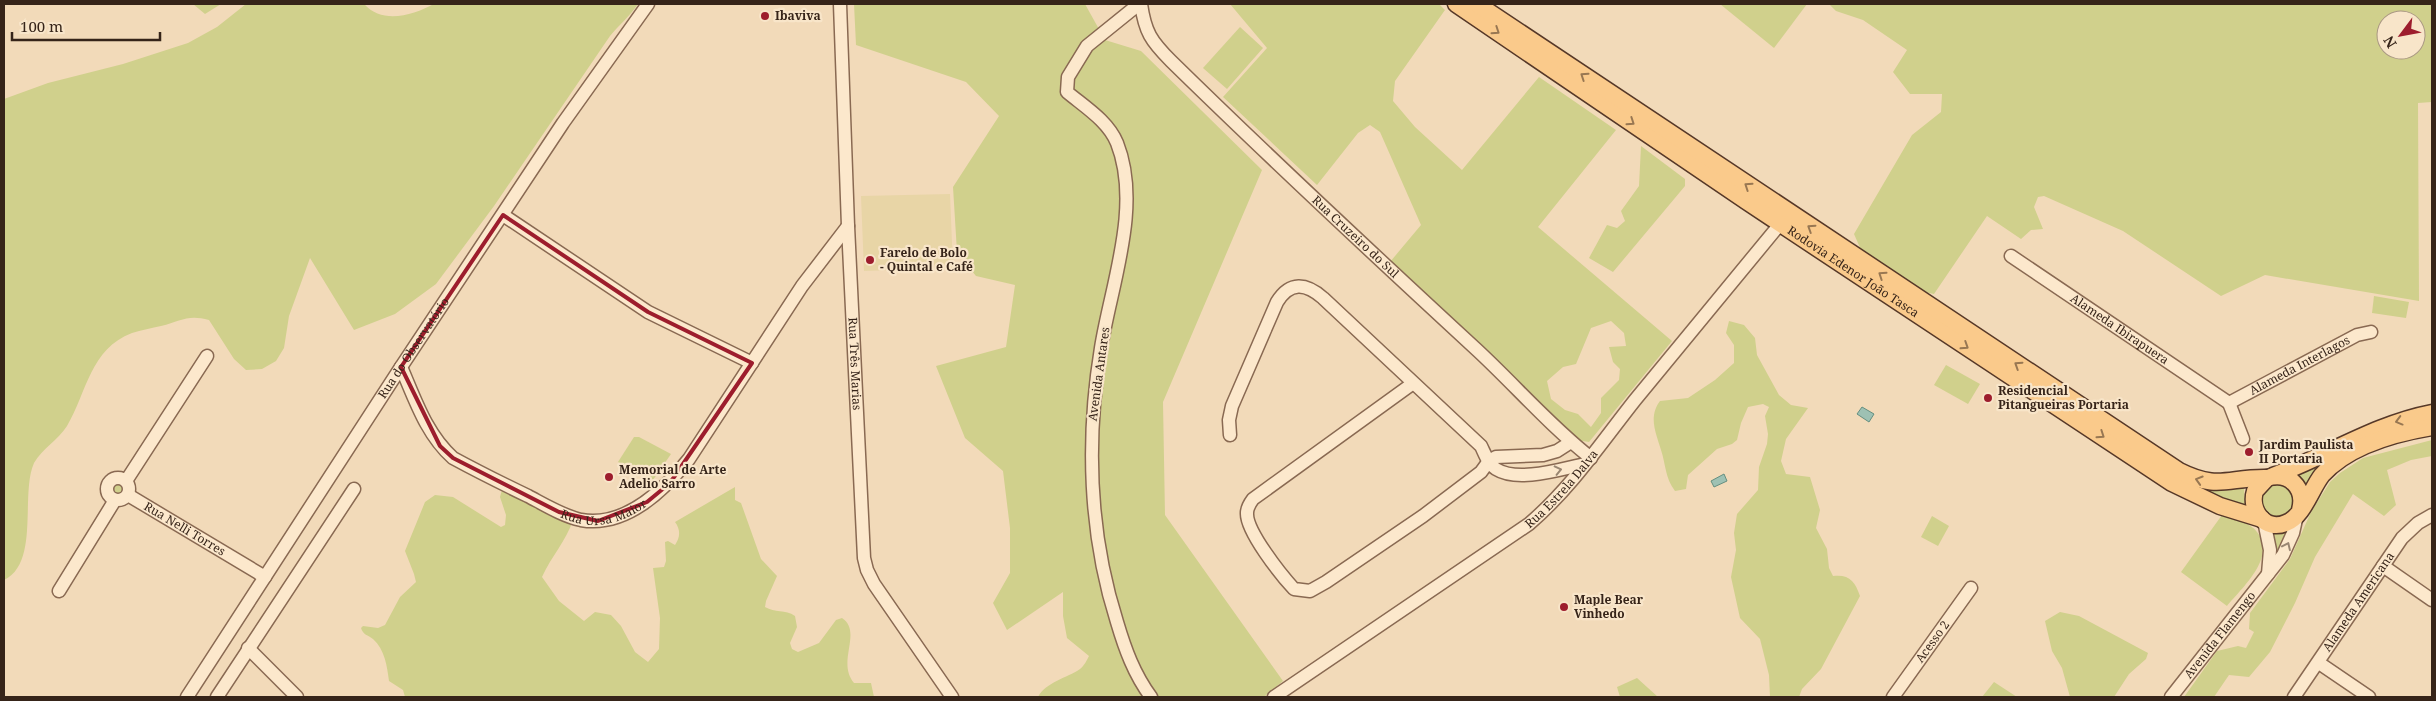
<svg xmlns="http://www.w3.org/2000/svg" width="2436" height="701" viewBox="0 0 2436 701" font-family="'Noto Serif',serif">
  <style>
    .farmland { fill: #e8d5a6 }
    .green { fill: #d0d08c; fill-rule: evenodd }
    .water { fill: #9ec1b3; stroke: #658f80 }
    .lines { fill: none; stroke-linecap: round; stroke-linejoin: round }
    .minor-casing { stroke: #896952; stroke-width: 15 }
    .major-casing { stroke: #563828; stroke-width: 19 }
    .minor { stroke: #fce8cc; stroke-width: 12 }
    .major { stroke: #faca8b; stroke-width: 16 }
    .oneway { stroke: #987752 }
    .oneway2 { stroke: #998672 }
    .marked { fill: none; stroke: #9d1d2d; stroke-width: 4; stroke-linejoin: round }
    .poi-dot { fill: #9d1d2d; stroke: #f8e5c9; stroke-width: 2 }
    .labels { text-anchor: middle; stroke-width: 4.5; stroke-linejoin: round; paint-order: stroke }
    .poi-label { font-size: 12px; font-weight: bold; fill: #362419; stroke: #f8e5c9; text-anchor: start }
    .street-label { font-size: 12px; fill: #362419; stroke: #f8e5c9 }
  </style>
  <rect width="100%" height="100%" fill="#f2dab9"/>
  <path class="farmland" d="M950,194L953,268L864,271L861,196Z"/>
  <g class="green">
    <path d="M193,4H221L205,14Z"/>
    <path d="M246,4H364C383,25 413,15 434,4H638C630,16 619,25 610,36L494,206L436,284L395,314L354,330L310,258L289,316L284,348L276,361L262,369L246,370L234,359L209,320C188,314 181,321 161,326C152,328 141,330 132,333C90,349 87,392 67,426C58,440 42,449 34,463C20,494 40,563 4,580V99L48,83L123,64L188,43L217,27Z"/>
    <path d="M854,4H1085L1105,40L1141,51L1262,170L1163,402L1165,515L1283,681L1264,697H1038C1046,682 1067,678 1080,669C1084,666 1087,660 1089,656L1067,638L1063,616V592L1007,630L993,603L1010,573V528L1003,471L965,438L936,366L1006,347L1015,285L976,276L957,252L953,187L999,116L966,82L856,45Z"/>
    <path d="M1230,4H1439L1445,10L1395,81L1393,101L1415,127L1462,170L1539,77L1616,130L1538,227L1672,341L1589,442L1576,440L1520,383L1390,262L1421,225L1380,132L1370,125L1358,133L1317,185L1223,97L1267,48ZM1611,321L1624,333L1626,346L1609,347L1613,362L1620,369L1619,380L1601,398V413L1591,427L1578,414L1565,410L1551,399L1547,381L1563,367L1576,364L1591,328Z"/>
    <path d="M1720,4H1807L1774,48Z"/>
    <path d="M1829,4H2432V102L2418,103L2419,301L2265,275L2221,296L2123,231L2044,196L2038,197L2034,207L2043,229L2031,230L2021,239L1987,216L1934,294L1924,292L1861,250L1854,234L1912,135L1941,112L1942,94H1910L1893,72L1907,50L1863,20L1836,11ZM2386,20H2416V50H2386Z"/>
    <path d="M1240,27L1263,48L1227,89L1203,68Z"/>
    <path d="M1641,146L1685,179V186L1613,272L1589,258L1607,225L1617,228L1625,221L1621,211L1639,186Z"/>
    <path d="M2374,296L2409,302L2406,318L2372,313Z"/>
    <path d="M1729,321L1744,325L1755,338L1757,355L1779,395L1791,405L1808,408L1786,439L1781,461L1786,474L1810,477L1820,510L1816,528L1827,549L1829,568L1833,576C1849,574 1855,581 1860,596L1821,669L1802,689L1799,697H1770L1769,675L1760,639L1740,618L1731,577L1736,550L1734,533L1737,514L1758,490L1759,467L1767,444L1768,434L1765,416L1769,407L1763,404L1748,407L1741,423L1737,440L1732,444L1717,449L1688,475L1686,489L1675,491C1665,478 1666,465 1661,450C1656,433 1648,417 1660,401L1688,398L1715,380L1734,363V345L1726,333Z"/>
    <path d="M1946,365L1980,384L1968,404L1934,385Z"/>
    <path d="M2406,427L2307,486L2297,474L2313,469L2354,446Z"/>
    <path d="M634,437H639L671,454L653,480L618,462Z"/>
    <path d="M2432,440V456L2411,460L2387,470L2396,505L2384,516L2353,494L2315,557L2295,603L2270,652L2249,677L2229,675L2214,697H2184L2217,651L2238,646L2246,648L2254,632L2249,629L2250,613L2290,559L2311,512L2330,482L2340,473L2363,458Z"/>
    <circle cx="119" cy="488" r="6"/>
    <path d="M2271,482L2291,487L2296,506L2279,520L2264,515L2259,493Z"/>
    <path d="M2196,486C2213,490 2228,493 2244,487L2245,507L2195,490Z"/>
    <path d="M735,487V500L741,503L761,559L777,576L766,601L765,607C775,613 785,609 795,616L797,627L790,643L792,649L798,652L819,643L836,620L842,618C863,632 836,662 854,683H871L874,697H405L403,690L389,681C387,666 385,650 373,639C368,635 363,635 361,628L363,626L378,628L385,625L400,597L416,582L414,574L405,551L425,502L435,495L453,497L501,527L505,525L506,515L500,497L502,490L508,488L573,520C566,541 551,557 542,577L559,601L584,621L595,612L611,615L621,626L635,652L648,662L659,649L660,618L653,568L664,567L666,561L665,542L668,541L675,545C680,538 681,530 675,522Z"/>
    <path d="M2222,515C2233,519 2250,522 2257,532C2277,557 2242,588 2227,606L2181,572Z"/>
    <path d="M1932,516L1949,526L1938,546L1921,537Z"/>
    <path d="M2288,530L2277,551L2271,531L2279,533Z"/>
    <path d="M2060,612L2079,616L2148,653L2146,659L2129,674L2114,697H2070L2062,668L2052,651L2045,621Z"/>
    <path d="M1637,678L1658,697H1620L1617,687Z"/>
    <path d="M1994,682L2017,697H1982Z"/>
  </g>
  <g class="water">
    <path d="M1862,407L1874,414L1869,422L1857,414Z"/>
    <path d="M1724,474L1727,481L1714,487L1711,481Z"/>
  </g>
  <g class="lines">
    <g class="minor-casing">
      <g id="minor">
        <path id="s1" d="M840,4L848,226L864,558L867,570L874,584L952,697"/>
        <path d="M1139,4L1087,46L1068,77L1067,92C1085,107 1108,121 1117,143C1142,206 1111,285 1101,348C1086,439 1089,534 1117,622C1125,649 1134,674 1151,697"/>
        <path id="s2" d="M1141,4C1145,32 1151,41 1171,61C1271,159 1373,254 1476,349C1515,385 1549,425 1591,458"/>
        <path d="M503,215L648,312L752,363"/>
        <path id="s3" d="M2011,256L2229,403"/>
        <path id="s4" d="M401,367C415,399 426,434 453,458C477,471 503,484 528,496C545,505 563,516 581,520C626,528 664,490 689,459L802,286L848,226"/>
        <path d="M1412,384L1253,499C1250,503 1247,508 1247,513C1246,531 1281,575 1294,589L1310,591L1326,582L1423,516L1481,472L1489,461L1496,457L1543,455L1557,451L1571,442"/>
        <path id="s5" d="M2229,403L2357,335L2371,332"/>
        <path d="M2229,403L2243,439"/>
        <path d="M1230,435L1229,420L1232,406L1277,302C1290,281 1306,283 1323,298L1481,446C1485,454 1488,464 1496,469C1518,483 1561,469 1585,464"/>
        <circle cx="118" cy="489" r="11"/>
        <path d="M126,481L207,356"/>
        <path id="s6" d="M128,495L265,577"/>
        <path d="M2264,521L2270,550L2268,574"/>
        <path d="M2383,566L2432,600"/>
        <path d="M59,591L115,500"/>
        <path d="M248,648L297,697"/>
        <path d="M2319,663L2369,697"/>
        <path id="s7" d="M187,697L401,367L563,123L648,4"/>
        <path d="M217,697L354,489"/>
        <path id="s8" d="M1274,697L1529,524C1571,488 1601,443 1635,400C1685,339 1735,279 1785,218"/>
        <path id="s9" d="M1893,697L1971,588"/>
        <path id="s10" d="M2171,697L2283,555L2293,533L2297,515"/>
        <path id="s11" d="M2294,697L2402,538L2418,523L2432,515"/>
      </g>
    </g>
    <g class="major-casing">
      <g id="major">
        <path id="s12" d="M1456,4L1746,201L2172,483L2220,506L2262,519"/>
        <path d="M1477,4L2179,471C2219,491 2228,477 2267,478"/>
        <path d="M2273,476C2327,456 2375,424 2432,413"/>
        <path d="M2300,510C2306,488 2289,471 2267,478L2255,491C2249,510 2265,532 2286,523C2303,517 2311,489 2322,475C2348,446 2396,433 2432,427"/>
      </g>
    </g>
    <use href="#minor" class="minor"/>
    <use href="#major" class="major"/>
  </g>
  <defs><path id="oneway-chevron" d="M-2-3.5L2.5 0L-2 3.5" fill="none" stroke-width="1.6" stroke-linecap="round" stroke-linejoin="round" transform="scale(1.25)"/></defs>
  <g class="oneway">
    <use href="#oneway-chevron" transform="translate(1496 31) rotate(34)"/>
    <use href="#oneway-chevron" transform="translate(1584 76) rotate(-146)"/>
    <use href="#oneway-chevron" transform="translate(1631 122) rotate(34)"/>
    <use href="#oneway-chevron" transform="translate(1748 186) rotate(-146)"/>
    <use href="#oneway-chevron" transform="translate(1811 228) rotate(-147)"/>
    <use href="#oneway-chevron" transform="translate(1882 275) rotate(-146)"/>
    <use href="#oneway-chevron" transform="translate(1965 346) rotate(33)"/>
    <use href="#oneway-chevron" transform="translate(2018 365) rotate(-147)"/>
    <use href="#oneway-chevron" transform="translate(2399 421) rotate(165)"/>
    <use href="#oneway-chevron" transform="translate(2101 435) rotate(34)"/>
    <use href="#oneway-chevron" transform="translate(2199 480) rotate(-163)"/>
  </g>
  <g class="oneway2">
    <use href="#oneway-chevron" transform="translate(1558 470) rotate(-13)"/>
    <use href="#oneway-chevron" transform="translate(2287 546) rotate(-65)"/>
  </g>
  <path class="marked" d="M503,215L648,312L752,363L670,483L647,502L598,521L559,512L453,458L440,446L401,367Z"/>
  <g class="poi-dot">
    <circle cx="765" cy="16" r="5"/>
    <circle cx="870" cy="260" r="5"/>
    <circle cx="1988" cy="398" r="5"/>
    <circle cx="2249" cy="452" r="5"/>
    <circle cx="609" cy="477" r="5"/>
    <circle cx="1564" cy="607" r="5"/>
  </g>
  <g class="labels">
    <g class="poi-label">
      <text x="775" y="20">Ibaviva</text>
      <text x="880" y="257">Farelo de Bolo<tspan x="880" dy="14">- Quintal e Café</tspan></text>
      <text x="1998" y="395">Residencial<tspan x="1998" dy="14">Pitangueiras Portaria</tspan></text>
      <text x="2259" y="449">Jardim Paulista<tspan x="2259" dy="14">II Portaria</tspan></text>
      <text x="619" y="474">Memorial de Arte<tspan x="619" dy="14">Adelio Sarro</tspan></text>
      <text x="1574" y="604">Maple Bear<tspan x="1574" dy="14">Vinhedo</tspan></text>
    </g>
    <g class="street-label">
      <text dy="4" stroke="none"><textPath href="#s2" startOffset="321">Rua Cruzeiro do Sul</textPath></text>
      <text dy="4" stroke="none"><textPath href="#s12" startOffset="479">Rodovia Edenor João Tasca</textPath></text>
      <text dy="4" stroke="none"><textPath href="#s3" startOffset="131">Alameda Ibirapuera</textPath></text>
      <text dy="4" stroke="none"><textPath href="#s7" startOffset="416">Rua do Observatório</textPath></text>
      <text dy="4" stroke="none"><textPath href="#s1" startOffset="360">Rua Três Marias</textPath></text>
      <text dy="4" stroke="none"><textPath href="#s5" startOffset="80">Alameda Interlagos</textPath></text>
      <text transform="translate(1099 374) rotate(-82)" y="4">Avenida Antares</text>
      <text dy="4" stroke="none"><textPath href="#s8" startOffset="356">Rua Estrela Dalva</textPath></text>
      <text dy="4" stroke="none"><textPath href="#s4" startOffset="272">Rua Ursa Maior</textPath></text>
      <text dy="4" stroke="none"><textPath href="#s6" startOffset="66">Rua Nelli Torres</textPath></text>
      <text dy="4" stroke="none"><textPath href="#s11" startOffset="115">Alameda Americana</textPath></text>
      <text dy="4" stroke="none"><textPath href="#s10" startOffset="79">Avenida Flamengo</textPath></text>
      <text dy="4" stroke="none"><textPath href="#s9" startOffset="68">Acesso 2</textPath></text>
    </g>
  </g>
  <rect width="2436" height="701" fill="none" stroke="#362419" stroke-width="10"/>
  <g transform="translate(2401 35) rotate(238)"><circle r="24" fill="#f8e5c9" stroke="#aa9883"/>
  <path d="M0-4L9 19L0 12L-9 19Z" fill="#9d1d2d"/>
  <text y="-8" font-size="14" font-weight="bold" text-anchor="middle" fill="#362419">N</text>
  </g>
  <path d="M12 32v8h148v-8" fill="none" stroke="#362419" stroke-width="2.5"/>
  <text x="20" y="32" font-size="15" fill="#362419" stroke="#f8e5c9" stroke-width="4" paint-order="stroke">100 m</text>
</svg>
